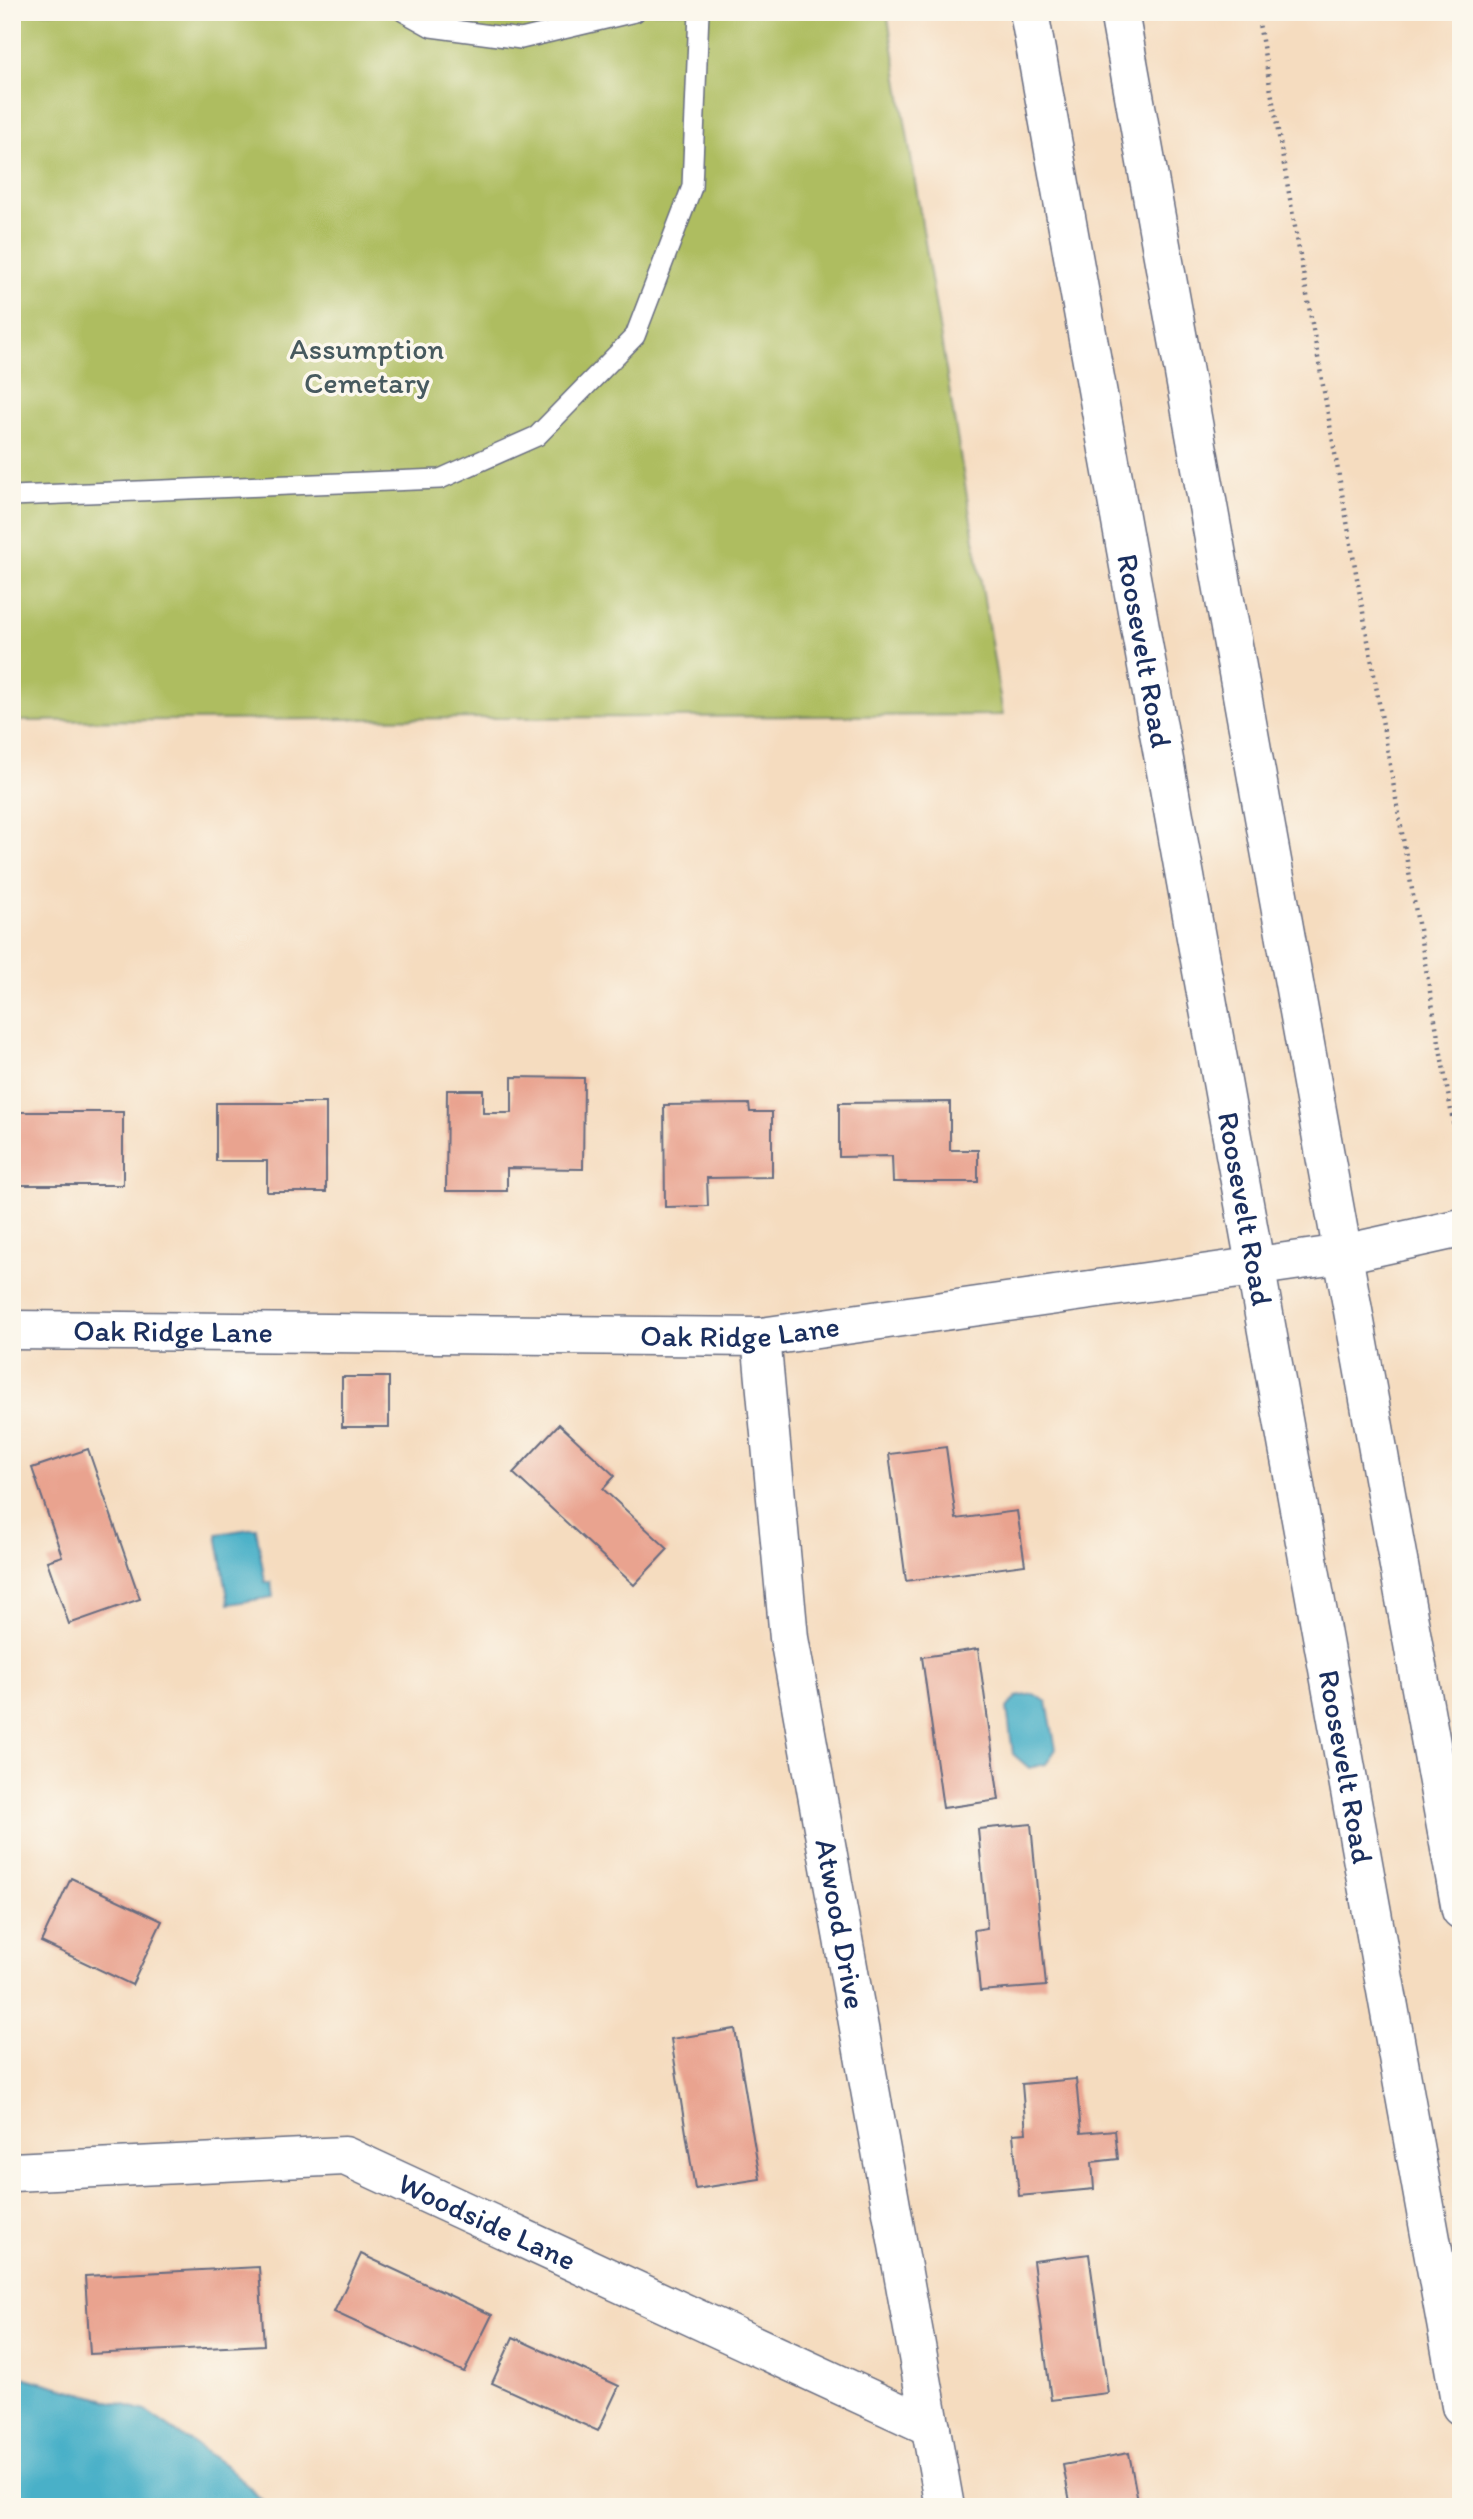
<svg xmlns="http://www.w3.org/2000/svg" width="1473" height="2519" viewBox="0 0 1473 2519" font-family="Itim,sans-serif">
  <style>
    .green { fill: #aebd60; stroke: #64765f; stroke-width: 2 }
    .water { fill: #49b0c8; stroke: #327093; stroke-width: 2 }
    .building { fill: #e9a38f }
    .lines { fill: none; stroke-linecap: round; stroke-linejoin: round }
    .lane-casing { stroke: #676c80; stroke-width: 22 }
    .street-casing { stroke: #676c80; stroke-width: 41 }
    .primary-casing { stroke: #676c80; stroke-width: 41 }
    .path { stroke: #676c80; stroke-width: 4.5; stroke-dasharray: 2 5; stroke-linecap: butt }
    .lane { stroke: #fff; stroke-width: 19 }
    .street { stroke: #fff; stroke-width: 38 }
    .primary { stroke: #fff; stroke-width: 38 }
    .labels { text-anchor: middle; stroke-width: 7; stroke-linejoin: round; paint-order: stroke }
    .park-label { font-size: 30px; fill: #475a5f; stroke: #fbf7ec }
    .street-label { font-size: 30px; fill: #1b2f5e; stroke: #fbf7ec }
  </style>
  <rect width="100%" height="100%" fill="#fbf7ec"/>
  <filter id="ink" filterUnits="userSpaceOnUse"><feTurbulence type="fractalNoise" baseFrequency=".0143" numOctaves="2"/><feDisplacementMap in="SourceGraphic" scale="14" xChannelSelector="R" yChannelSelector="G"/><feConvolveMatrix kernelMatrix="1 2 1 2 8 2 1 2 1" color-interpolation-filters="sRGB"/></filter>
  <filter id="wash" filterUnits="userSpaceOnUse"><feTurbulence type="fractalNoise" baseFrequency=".00686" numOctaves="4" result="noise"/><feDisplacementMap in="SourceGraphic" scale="28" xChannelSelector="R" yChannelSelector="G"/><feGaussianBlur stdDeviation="1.57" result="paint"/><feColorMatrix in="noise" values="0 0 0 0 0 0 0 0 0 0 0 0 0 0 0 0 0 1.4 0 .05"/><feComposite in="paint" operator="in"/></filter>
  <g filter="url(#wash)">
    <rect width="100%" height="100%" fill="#f5dcbf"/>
    <path class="green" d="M12,12H887L1003,715L12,721Z"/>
    <g class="water">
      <path d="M256,1528L265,1582H271L273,1597L229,1604L217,1534Z"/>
      <path d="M1034,1694L1047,1702L1056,1749L1046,1764L1029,1768L1013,1754L1007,1708L1016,1697Z"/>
      <path d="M12,2374L146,2411L229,2468L269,2507H12Z"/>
    </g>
    <g id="blocks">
      <g class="building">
        <path d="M512,1077L584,1078L583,1169L507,1168V1191H446L447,1090H483V1113H512Z"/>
        <path d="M950,1102V1150H978V1182H893L892,1156L839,1157V1103Z"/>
        <path d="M216,1103H326V1192H267V1161H216Z"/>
        <path d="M749,1104L750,1112H772V1177L707,1178L708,1206L665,1207L664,1105Z"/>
        <rect x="12" y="1112" width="111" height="73"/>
        <rect x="342" y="1377" width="47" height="50"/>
        <path d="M559,1424L615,1476L603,1489L668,1549L634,1585L513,1473Z"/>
        <path d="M946,1447L956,1519L1017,1511L1025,1565L906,1581L889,1454Z"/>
        <path d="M88,1449L140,1599L69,1624L47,1561L62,1556L32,1468Z"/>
        <path d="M978,1649L999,1800L943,1808L922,1657Z"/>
        <path d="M1031,1824L1046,1986L980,1991L974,1930L987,1928L978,1829Z"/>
        <path d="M71,1878L162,1921L132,1985L41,1942Z"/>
        <path d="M735,2029L760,2179L695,2189L671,2039Z"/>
        <path d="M1076,2079L1081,2133L1115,2130L1118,2159L1092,2162L1094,2189L1019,2196L1013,2134L1026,2133L1022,2084Z"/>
        <path d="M361,2254L492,2315L464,2372L334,2312Z"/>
        <path d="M1089,2254L1108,2393L1051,2400L1033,2261Z"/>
        <path d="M259,2267L264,2345L90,2354L85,2276Z"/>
        <path d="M513,2337L619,2386L598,2431L492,2383Z"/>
        <path d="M1129,2453L1139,2507H1071L1063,2465Z"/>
      </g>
    </g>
  </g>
  <g filter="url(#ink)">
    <use href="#blocks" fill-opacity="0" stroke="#676c80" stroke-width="2"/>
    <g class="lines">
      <g class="lane-casing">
        <g id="lane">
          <path d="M404,12L431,27L521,39L635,12"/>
          <path d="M12,496L440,479L537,436L635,336L692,187L699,12"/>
        </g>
      </g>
      <g class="street-casing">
        <g id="street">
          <path id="s1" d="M12,1330L761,1337L1343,1254L1461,1228"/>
          <path id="s2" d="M761,1337L789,1638L945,2507"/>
          <path id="s3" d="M12,2172L345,2156L931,2427"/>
        </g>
      </g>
      <g class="primary-casing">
        <g id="primary">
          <path id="s4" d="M1029,12L1461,2406"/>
          <path d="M1119,12L1461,1910"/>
        </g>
      </g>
      <path class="path" d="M1257,12L1461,1167"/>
      <use href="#lane" class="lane"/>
      <use href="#street" class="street"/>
      <use href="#primary" class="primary"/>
    </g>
  </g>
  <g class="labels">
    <g class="park-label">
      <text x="367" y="359">Assumption<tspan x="367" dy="34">Cemetary</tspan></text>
    </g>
    <g class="street-label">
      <text dy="10" stroke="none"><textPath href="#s4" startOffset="649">Roosevelt Road</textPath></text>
      <text dy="10" stroke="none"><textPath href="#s4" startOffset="1216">Roosevelt Road</textPath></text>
      <text dy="10" stroke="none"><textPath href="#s1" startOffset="728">Oak Ridge Lane</textPath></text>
      <text dy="10" stroke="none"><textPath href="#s1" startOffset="161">Oak Ridge Lane</textPath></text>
      <text dy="10" stroke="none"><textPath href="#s4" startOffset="1783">Roosevelt Road</textPath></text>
      <text dy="10" stroke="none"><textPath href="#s2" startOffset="593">Atwood Drive</textPath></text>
      <text dy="10" stroke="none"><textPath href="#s3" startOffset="490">Woodside Lane</textPath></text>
    </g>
  </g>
  <rect width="1473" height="2519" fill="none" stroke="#fbf7ec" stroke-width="42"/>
</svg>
